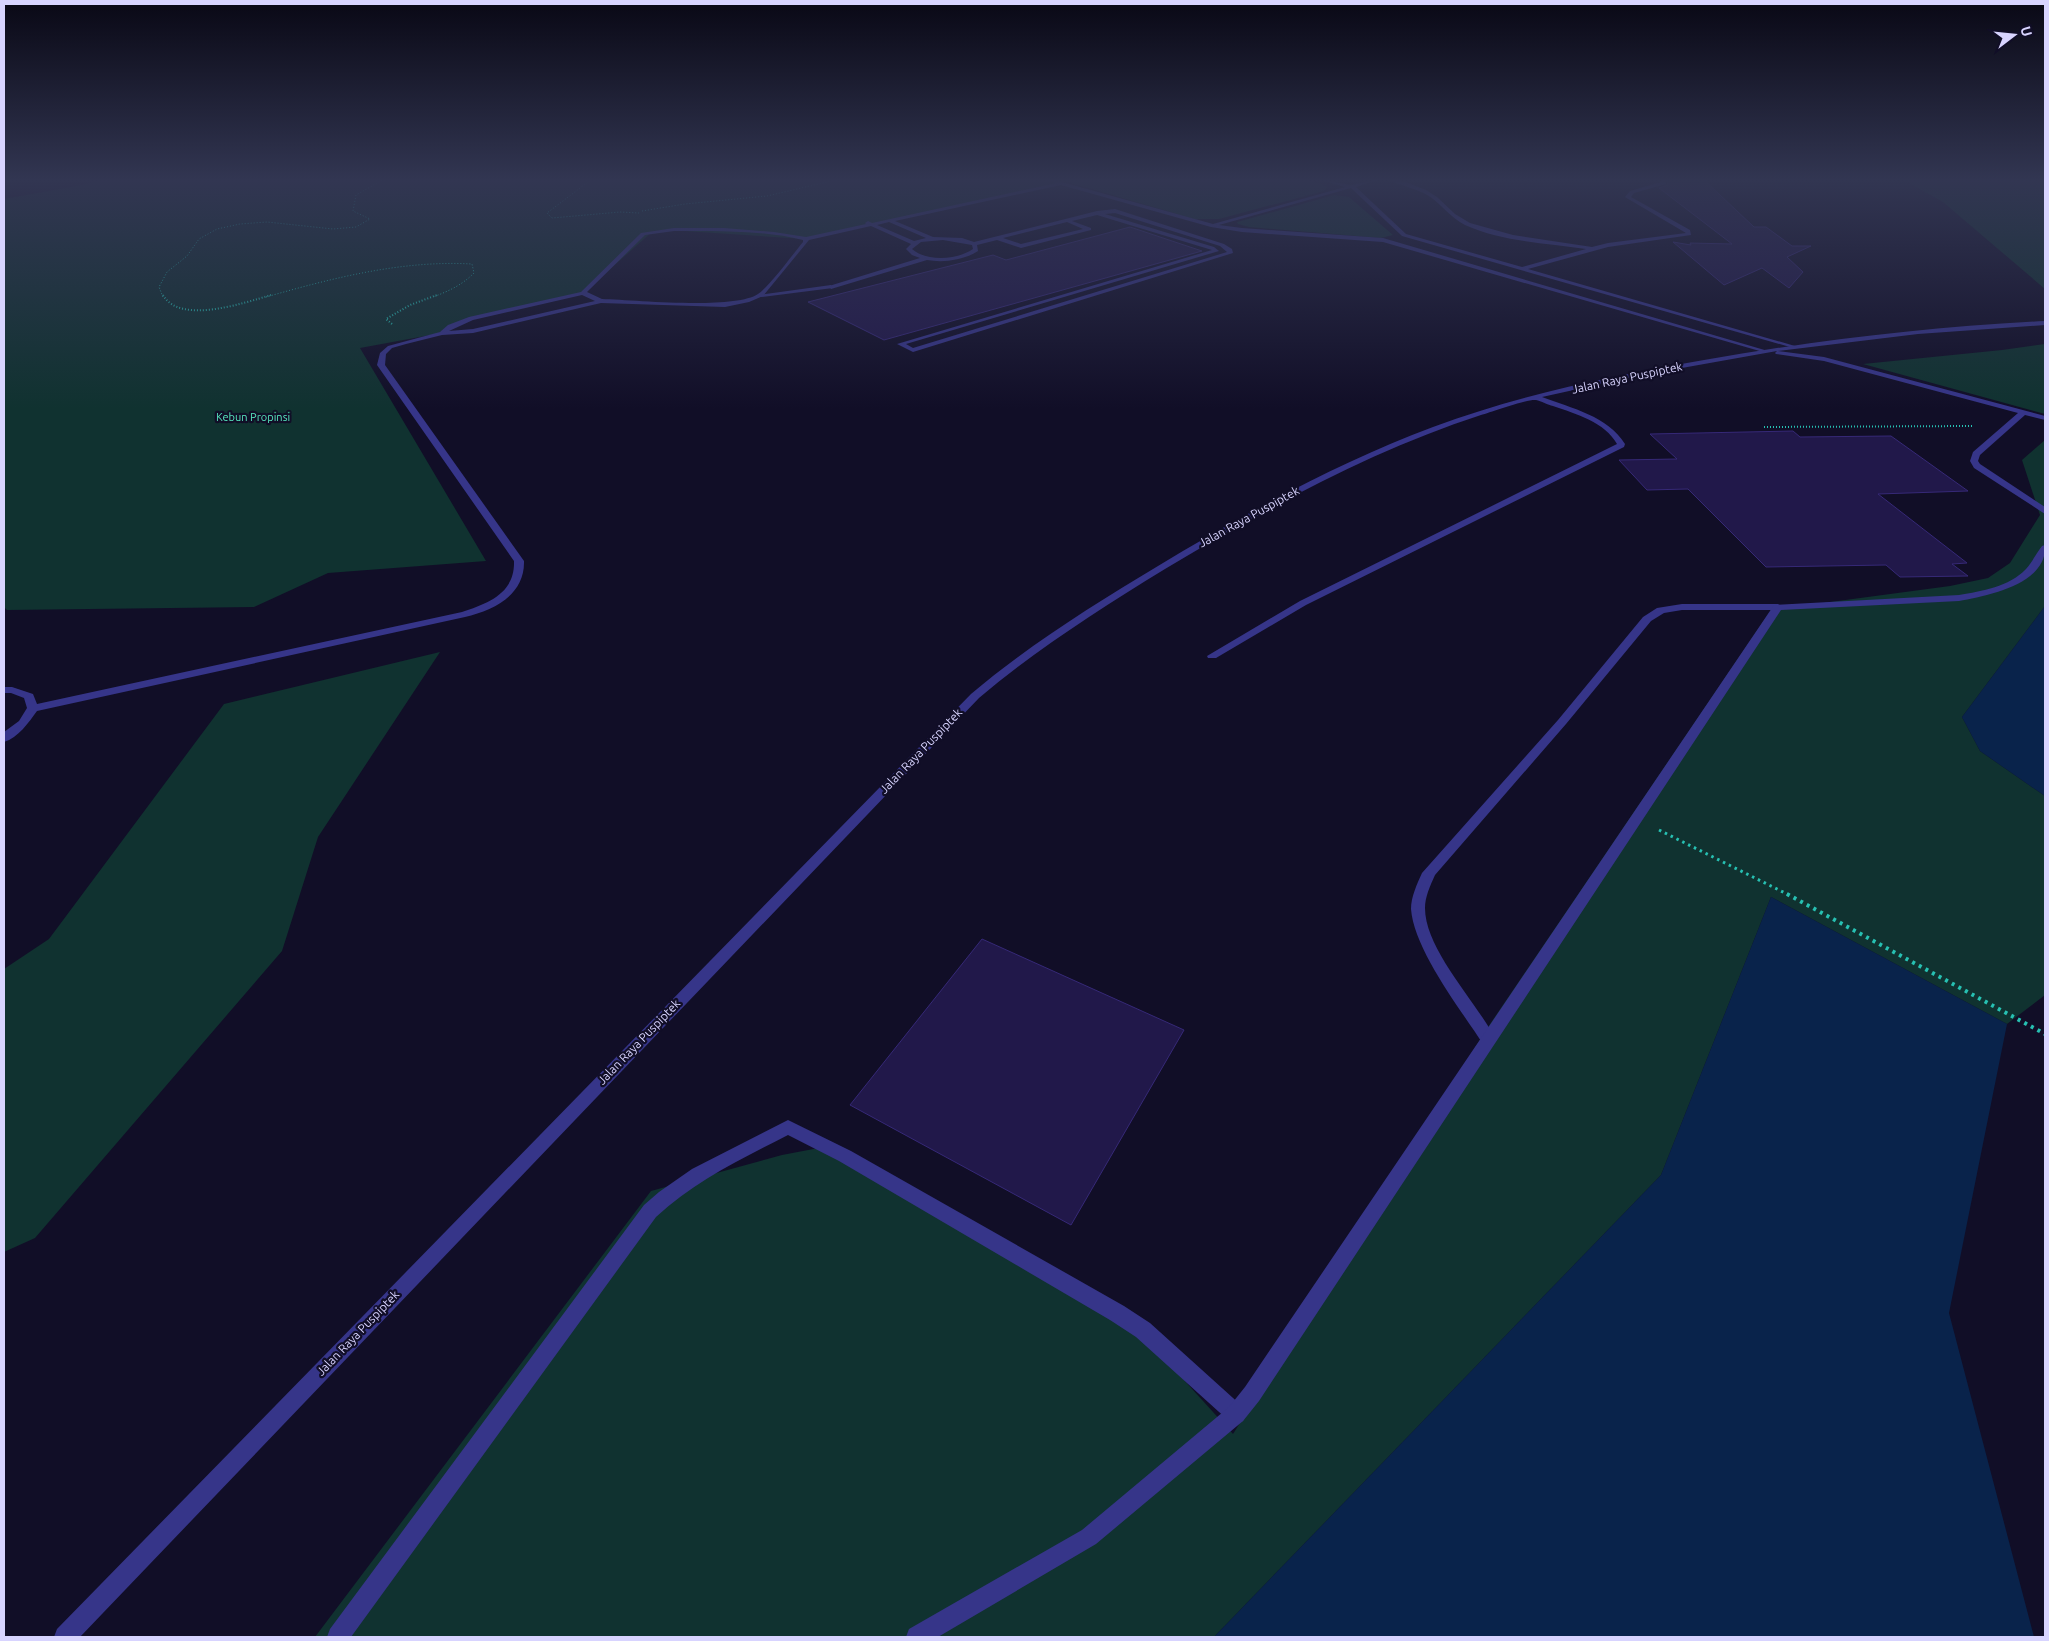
<svg xmlns="http://www.w3.org/2000/svg" width="2049" height="1641" viewBox="0 0 2049 1641" font-family="Ubuntu,sans-serif">
  <style>
    .green { fill: #103230 }
    .water { fill: #09234b }
    .building { fill: #21184a; stroke: #362977 }
    .lines { fill: none; stroke-linecap: round; stroke-linejoin: round }
    .path-far3 { stroke: #27c0b2; stroke-width: 1; stroke-dasharray: 1 2; stroke-linecap: butt }
    .path-far2 { stroke: #27c0b2; stroke-width: 2; stroke-dasharray: 1 2; stroke-linecap: butt }
    .path-far1 { stroke: #27c0b2; stroke-width: 3; stroke-dasharray: 2.5 4; stroke-linecap: butt }
    .path { stroke: #27c0b2; stroke-width: 4; stroke-dasharray: 3 4.5; stroke-linecap: butt }
    .lane { fill: #363589; fill-rule: evenodd }
    .street { fill: #363589; fill-rule: evenodd }
    .labels { text-anchor: middle; stroke-width: 4.5; stroke-linejoin: round; paint-order: stroke }
    .far-park-label { font-size: 11px; fill: #57e8bf; stroke: #110e27 }
    .street-label { font-size: 12px; fill: #d8d4ff; stroke: #110e27 }
  </style>
  <rect width="100%" height="100%" fill="#110e27"/>
  <g class="green">
    <path d="M104,179H1304L1319,183L1327,187L1324,191L1219,219H1194L1065,181L805,239L669,230L653,231L583,293L471,318L436,334L360,348L486,561L328,573L254,607L7,610L4,607V199L82,185Z"/>
    <path d="M1902,179H2045V289L1943,202Z"/>
    <path d="M1334,195L1349,197L1393,235L1381,238L1249,227L1238,224L1237,222L1241,221Z"/>
    <path d="M2045,344V414L1863,364L2002,350Z"/>
    <path d="M2045,440V606L1962,717L1980,751L2045,796V995L2007,1024L1771,897L1661,1175L1214,1637H315L651,1191L782,1155L824,1147L1144,1336L1233,1434L1486,1030L1771,610L1950,586L1988,578L2010,563L2040,515L2022,460Z"/>
    <path d="M440,652L318,837L282,951L35,1238L4,1252V969L49,939L224,704Z"/>
  </g>
  <g class="water">
    <path d="M2045,606V796L1980,751L1962,717Z"/>
    <path d="M1771,897L2007,1024L1949,1313L2034,1637H1214L1661,1175Z"/>
  </g>
  <g class="building">
    <path d="M1667,179H1703L1754,227H1766L1792,246H1811L1787,257L1803,272L1789,288L1762,268L1724,285L1673,242L1691,245L1690,243L1732,244L1659,188L1668,185Z"/>
    <path d="M1130,227L1202,251L884,340L808,302L993,255L1006,260Z"/>
    <path d="M1793,431L1800,437L1891,436L1968,491L1878,494L1967,563L1952,564L1968,576L1900,577L1886,565L1766,567L1688,489L1647,490L1619,460L1677,459L1650,434Z"/>
    <path d="M982,939L1184,1030L1071,1225L850,1105Z"/>
  </g>
  <g class="lines">
    <g class="path-far3">
      <path d="M592,179L547,213L552,218L620,212L639,213"/>
      <path d="M642,211L685,204L767,196L840,179"/>
      <path d="M163,297L159,287L167,272L187,256L199,239L217,229L240,224L267,222L333,229L356,227L370,219L353,211L356,195L384,179"/>
      <path d="M266,297C333,278 402,260 472,264L474,273C462,285 449,291 433,297"/>
    </g>
    <g class="path-far2">
      <path d="M163,295C180,325 244,303 271,295"/>
      <path d="M392,324L386,319L410,305L437,295"/>
      <path d="M1764,427L1972,426"/>
    </g>
    <path class="path-far1" d="M1659,830L1789,895"/>
    <path class="path" d="M1787,894L2045,1034"/>
    <g class="lane">
      <path d="M1044,179H1051L1213,224L1345,187L1318,179L1351,185L1380,179L1356,187L1406,234L1522,267L1586,249C1546,243 1503,242 1465,225C1451,218 1442,205 1429,196C1416,188 1400,186 1387,179L1403,181L1426,190L1437,197L1455,214L1470,223L1513,235L1592,247L1608,243L1686,233L1625,197L1630,191L1661,182V179H1665L1666,184L1634,193L1631,197L1690,230L1691,235L1608,247L1528,269L1795,346L1790,347L1402,236L1351,188L1219,225L1242,228L1383,238L1768,351L1763,352L1383,242L1242,232L1211,227L1061,185L895,221L933,237L962,238L974,242L1097,211L1115,209L1224,244L1232,249L1233,253L913,352L897,344L1212,250L1097,215L1072,221L1091,228V230L1021,248L997,240L977,245L978,251C964,260 944,263 927,260L831,289L829,286L920,258L912,255L906,249L911,244L871,226L809,240L763,296L749,302L725,307L601,303L473,333L442,335L406,344L392,348L386,354L385,365L524,561C525,595 494,610 465,617L37,711C29,722 18,738 4,742V732L19,721L27,708L24,698L11,693H4V687H12L33,694L37,704L462,612C489,603 515,593 514,561L377,365L380,353L388,346L440,332L448,325L469,317L581,292L641,233L674,228H724L774,232L806,237L866,224L865,223L868,221L872,223L1056,183ZM1115,213L1220,246L1227,252L913,348L906,344L1219,251L1214,247L1105,214ZM889,222L926,238L914,241L877,225ZM1067,222L1083,229L1021,244L1003,238ZM674,231C716,231 762,230 803,240V242C793,254 769,287 758,294C734,310 635,300 602,299L587,292L645,235ZM943,240L972,245L973,249C957,260 927,262 912,249L921,242ZM582,295L595,301L473,329L449,331L473,320Z"/>
      <path d="M1682,604H1778L1783,607L1778,610H1682L1664,613L1651,621L1566,724L1435,875C1430,886 1425,897 1425,908C1425,950 1477,1002 1496,1040L1493,1044L1488,1046L1483,1044C1461,1010 1414,950 1411,909C1411,897 1417,884 1422,873L1558,720L1643,617L1657,608Z"/>
      <path d="M788,1120L851,1151L1124,1306L1150,1323L1243,1407L1246,1414L1243,1421L1236,1424L1229,1421L1136,1337L1110,1320L839,1161L788,1135C741,1159 695,1181 656,1217L351,1637H327L330,1629L644,1205L659,1192L692,1169Z"/>
    </g>
    <g class="street">
      <path d="M831,285L833,288L761,297L758,295Z"/>
      <path d="M2045,321V325L1918,334L1778,351L1824,357L2045,416V420L2025,415L1980,455L1978,461L1980,464L2045,507V514L1974,468L1970,461L1973,452L2018,413L1824,361L1776,354L1775,353L1777,351L1637,376L1542,397C1571,408 1608,416 1625,444L1624,447L1306,605L1216,658H1208L1207,656L1300,601L1617,444C1605,422 1576,414 1553,406C1548,405 1541,401 1536,400C1526,399 1492,412 1481,415C1370,451 1265,509 1165,569C1100,609 1037,649 979,698L80,1637H54L57,1629L971,694C1029,645 1093,605 1158,566C1246,513 1337,463 1433,427C1521,394 1612,376 1704,360C1817,340 1930,327 2045,321Z"/>
      <path d="M2045,545C2048,584 1988,596 1959,601L1781,610L1259,1401L1243,1421L1096,1544L938,1637H906L909,1629L1082,1530L1229,1407L1245,1387L1774,605L1959,595C1982,591 2009,587 2026,569C2032,562 2036,554 2042,546Z"/>
    </g>
  </g>
  <linearGradient id="sky" x2="0" y2="1"><stop stop-color="#090815"/><stop offset="0.44" stop-color="#323652"/><stop offset="1" stop-color="#323652" stop-opacity="0"/></linearGradient>
  <rect width="2049" height="409" fill="url(#sky)"/>
  <g class="labels">
    <g class="far-park-label">
      <text x="253" y="421">Kebun Propinsi</text>
    </g>
    <g class="street-label">
      <text transform="translate(1627 378) rotate(-12)" y="4">Jalan Raya Puspiptek</text>
      <text transform="translate(1249 517) rotate(-29)" y="4">Jalan Raya Puspiptek</text>
      <text transform="translate(921 751) rotate(-46)" y="4">Jalan Raya Puspiptek</text>
      <text transform="translate(639 1042) rotate(-46)" y="4">Jalan Raya Puspiptek</text>
      <text transform="translate(358 1333) rotate(-46)" y="4">Jalan Raya Puspiptek</text>
    </g>
  </g>
  <rect width="2049" height="1641" fill="none" stroke="#d8d4ff" stroke-width="10"/>
  <g transform="translate(2014 35) rotate(74)" stroke="#110e27" stroke-width="4" paint-order="stroke">
  <path d="M0-4L9 19L0 12L-9 19Z" fill="#d8d4ff"/>
  <text y="-8" font-size="14" font-weight="bold" text-anchor="middle" fill="#d8d4ff">U</text>
  </g>
</svg>
